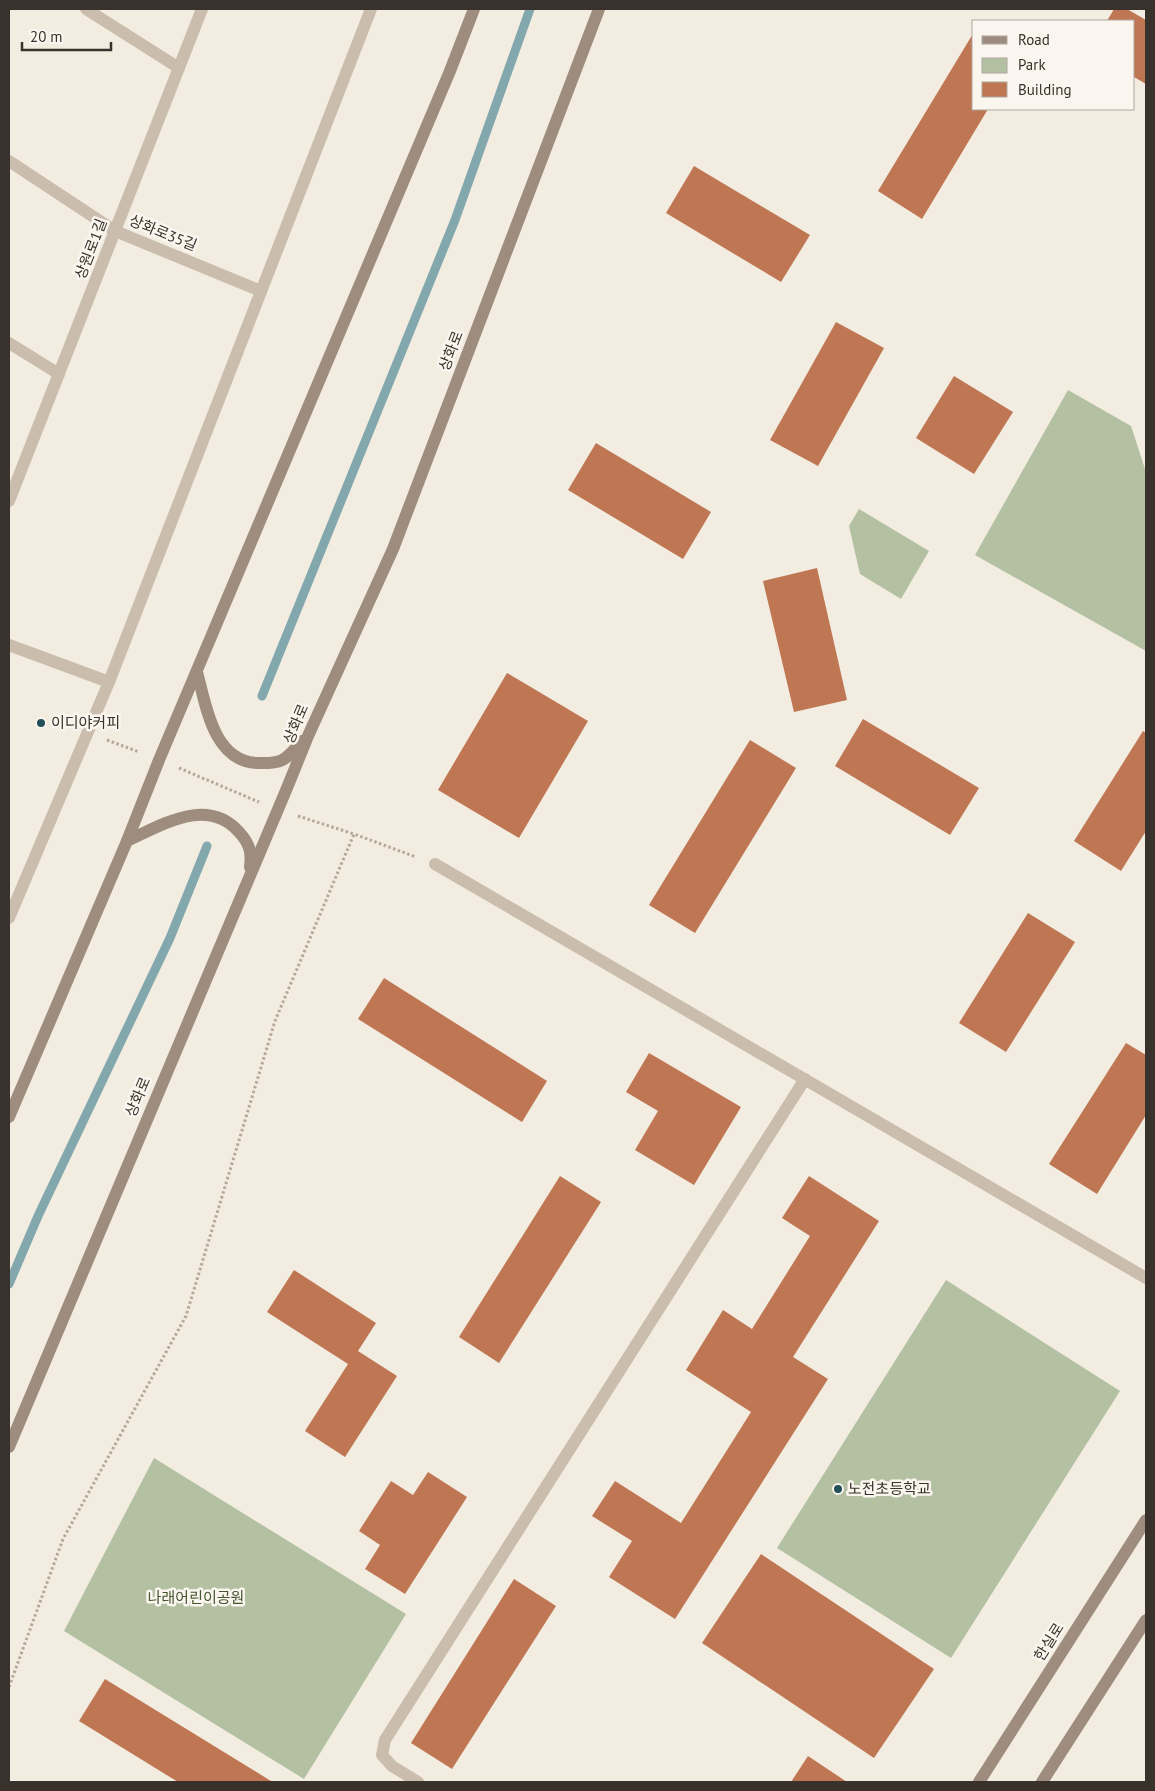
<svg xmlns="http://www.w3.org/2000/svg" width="1155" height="1791" viewBox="0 0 1155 1791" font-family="'PT Sans','Noto Sans KR',sans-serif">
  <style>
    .green { fill: #b3c1a2 }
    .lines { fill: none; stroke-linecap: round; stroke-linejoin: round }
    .stream { stroke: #82a8ae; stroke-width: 9 }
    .building { fill: #bf7753 }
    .path { stroke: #b6a798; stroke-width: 3; stroke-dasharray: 2.5 2.5; stroke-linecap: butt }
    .service { stroke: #cabdad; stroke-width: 12 }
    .minor { stroke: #cabdad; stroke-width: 12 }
    .tertiary { stroke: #cabdad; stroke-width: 12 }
    .secondary { stroke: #9e8d7f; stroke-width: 12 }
    .poi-dot { fill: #235058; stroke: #faf5ee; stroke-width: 2 }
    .labels { text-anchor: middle; stroke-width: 5; stroke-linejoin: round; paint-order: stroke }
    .street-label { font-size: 15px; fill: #39312b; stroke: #faf5ee }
    .poi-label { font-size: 15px; fill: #39312b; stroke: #faf5ee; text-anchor: start }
    .park-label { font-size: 15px; fill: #455631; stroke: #faf5ee }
  </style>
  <rect width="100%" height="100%" fill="#f2ece1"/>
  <g class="green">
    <path d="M1068,390L1131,426L1146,472V651L975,555Z"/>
    <path d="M859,509L929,551L901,599L860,574L849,526Z"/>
    <path d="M946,1280L1120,1391L951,1658L777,1548Z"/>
    <path d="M154,1458L406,1614L304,1779L64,1631Z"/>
  </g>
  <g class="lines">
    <g class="stream">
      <path d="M262,696L455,220L530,9"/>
      <path d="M9,1284L38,1216L170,938L207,846"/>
    </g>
  </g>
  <g class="building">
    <path d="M1114,9H1127L1146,20V84L1134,77V21H1107Z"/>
    <path d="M974,32V109H988L922,219L878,191Z"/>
    <path d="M694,166L810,235L781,282L666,213Z"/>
    <path d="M836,322L884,348L818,466L770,440Z"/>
    <path d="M954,376L1013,412L974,474L916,438Z"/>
    <path d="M596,443L711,512L683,559L568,490Z"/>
    <path d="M817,568L847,700L794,712L763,581Z"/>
    <path d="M507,673L588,721L519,838L438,790Z"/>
    <path d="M863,719L979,788L950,835L835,766Z"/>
    <path d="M1143,731L1146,733V831L1121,871L1074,841Z"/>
    <path d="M750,740L796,768L695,933L649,905Z"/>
    <path d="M1028,913L1075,942L1006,1052L959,1023Z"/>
    <path d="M384,978L547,1081L522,1122L358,1019Z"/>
    <path d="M1126,1043L1146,1055V1115L1097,1194L1049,1164Z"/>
    <path d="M649,1053L741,1107L694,1185L635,1150L658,1111L626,1092Z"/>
    <path d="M560,1176L601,1202L499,1363L459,1337Z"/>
    <path d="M809,1176L879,1221L793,1357L828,1379L675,1619L609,1577L632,1541L592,1516L615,1481L681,1523L751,1412L686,1370L723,1310L752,1329L810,1236L782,1218Z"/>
    <path d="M294,1270L376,1323L358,1351L397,1376L345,1457L305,1431L348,1364L267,1312Z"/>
    <path d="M428,1472L467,1497L405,1594L365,1569L380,1545L359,1531L391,1481L413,1495Z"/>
    <path d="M761,1554L934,1669L874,1758L702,1643Z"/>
    <path d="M514,1579L556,1606L452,1769L411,1743Z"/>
    <path d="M105,1679L271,1781L270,1782H178L79,1721Z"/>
    <path d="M808,1756L847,1782H791Z"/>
  </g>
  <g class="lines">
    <g class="path">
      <path d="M107,740L139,752"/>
      <path d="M179,768L259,802"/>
      <path d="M298,816L354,834"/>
      <path d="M9,1687L63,1539L186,1316L275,1021L354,834L416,857"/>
    </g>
    <path class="service" d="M418,1782L392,1766L382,1755L385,1740L805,1079"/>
    <g class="minor">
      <path d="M86,9L179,68"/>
      <path d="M9,161L115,231L261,291"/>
      <path d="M9,343L59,374"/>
      <path d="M9,501L202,9"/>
      <path d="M9,645L109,682"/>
      <path d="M9,918L109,682L371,9"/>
    </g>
    <path class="tertiary" d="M435,864L1146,1278"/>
    <g class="secondary">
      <path d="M197,672C206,705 213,761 257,763C284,764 285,760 302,741"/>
      <path d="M127,841C162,825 207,796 239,832C249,843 252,851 250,867"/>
      <path d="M9,1117L127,841L159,760L450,71L474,9"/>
      <path d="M9,1447L287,788L308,736L393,549L599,9"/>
      <path d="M979,1782L1146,1520"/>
      <path d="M1042,1782L1146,1620"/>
    </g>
  </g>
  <g class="poi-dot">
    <circle cx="41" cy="723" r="5"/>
    <circle cx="838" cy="1489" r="5"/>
  </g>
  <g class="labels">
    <g class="street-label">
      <text transform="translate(163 233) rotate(22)" y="5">상화로35길</text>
      <text transform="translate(91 249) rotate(-69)" y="5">상원로1길</text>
      <text transform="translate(451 351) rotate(-69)" y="5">상화로</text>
      <text transform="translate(296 724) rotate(-67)" y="5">상화로</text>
      <text transform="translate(138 1097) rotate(-67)" y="5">상화로</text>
      <text transform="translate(1049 1642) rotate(-58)" y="5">한실로</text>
    </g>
    <g class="poi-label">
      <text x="51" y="728">이디야커피</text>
      <text x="848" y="1494">노전초등학교</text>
    </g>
    <g class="park-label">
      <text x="196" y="1603">나래어린이공원</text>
    </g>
  </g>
  <rect width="1155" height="1791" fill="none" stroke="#39312b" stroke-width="20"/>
  <rect x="972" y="20" width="162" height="90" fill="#faf5ee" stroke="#ada7a0"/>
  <rect x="982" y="36" width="25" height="8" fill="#9e8d7f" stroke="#ada7a0"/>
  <text x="1018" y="45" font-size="15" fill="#39312b">Road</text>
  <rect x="982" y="58" width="25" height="15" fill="#b3c1a2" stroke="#ada7a0"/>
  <text x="1018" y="70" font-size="15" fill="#39312b">Park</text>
  <rect x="982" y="82" width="25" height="15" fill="#bf7753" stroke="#ada7a0"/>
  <text x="1018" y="95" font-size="15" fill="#39312b">Building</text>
  <path d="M22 42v8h89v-8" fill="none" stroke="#39312b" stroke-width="2.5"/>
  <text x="30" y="42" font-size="15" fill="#39312b" stroke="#faf5ee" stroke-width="4" paint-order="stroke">20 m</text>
</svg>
